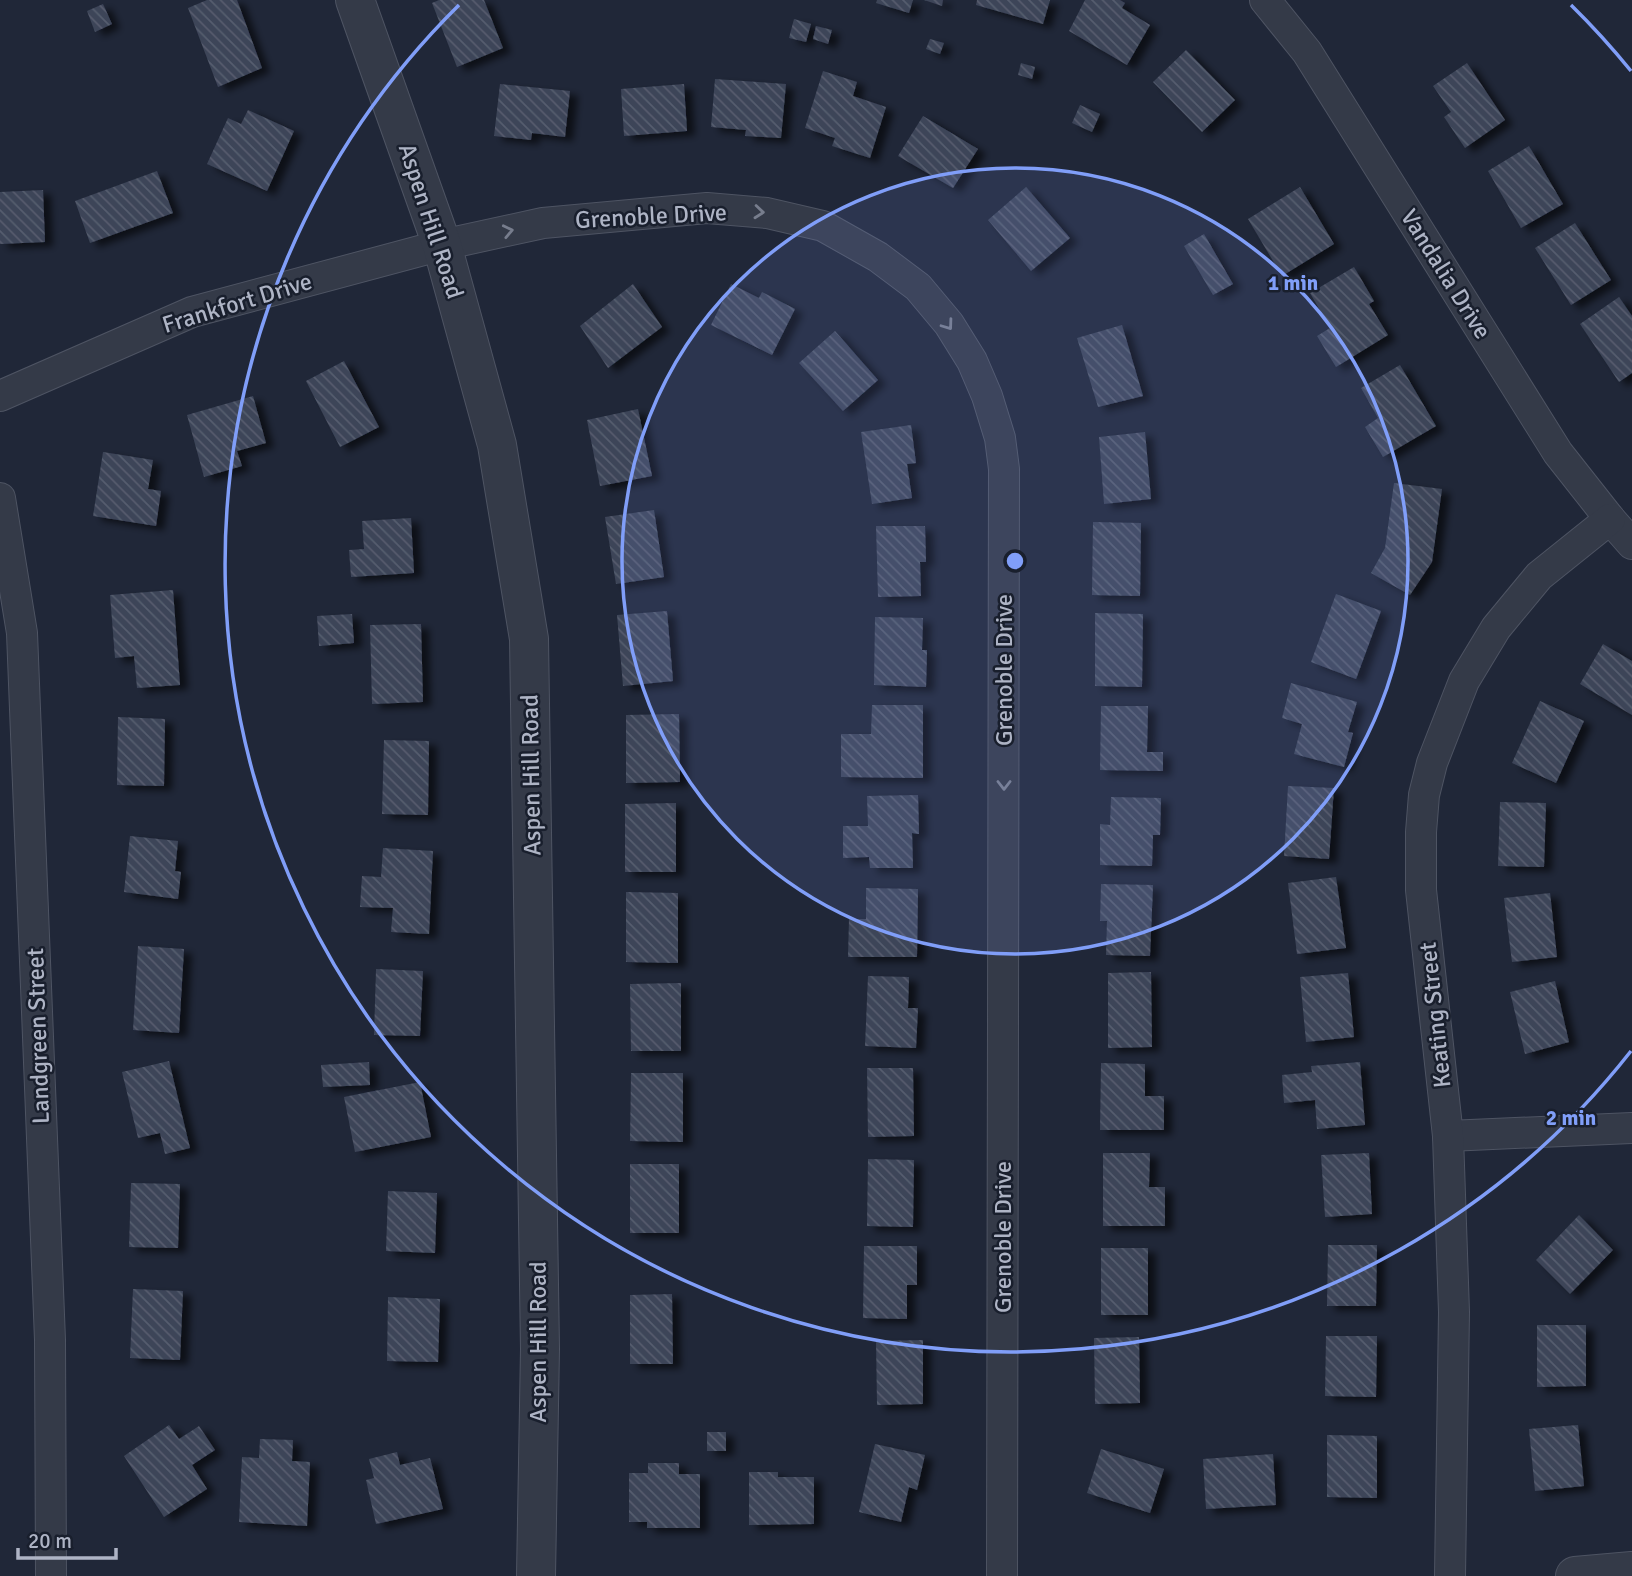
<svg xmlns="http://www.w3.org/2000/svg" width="1632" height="1576" viewBox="0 0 1632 1576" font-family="Signika,sans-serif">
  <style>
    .building { fill: url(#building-back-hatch); filter: url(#shadow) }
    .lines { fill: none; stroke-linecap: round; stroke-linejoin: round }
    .minor-casing { stroke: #4e5463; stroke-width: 32 }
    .tertiary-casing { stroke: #4e5463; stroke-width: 40 }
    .minor { stroke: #343a48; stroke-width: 30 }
    .tertiary { stroke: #343a48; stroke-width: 38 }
    .oneway { stroke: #777d8d }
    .ring { fill: none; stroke: #809ef8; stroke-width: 3.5 }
    .labels { text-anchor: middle; stroke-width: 5; stroke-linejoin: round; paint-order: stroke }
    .street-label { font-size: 24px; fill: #aeb4c5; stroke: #191f2d }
    .centre { fill: #809ef8; stroke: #191f2d; stroke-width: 3.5 }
    .ring-label { font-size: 21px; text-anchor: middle; font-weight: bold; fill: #809ef8; stroke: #191f2d; stroke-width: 5; stroke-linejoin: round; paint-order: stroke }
  </style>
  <defs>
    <pattern id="building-back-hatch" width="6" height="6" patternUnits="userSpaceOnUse" patternTransform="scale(1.75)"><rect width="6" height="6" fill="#3c4458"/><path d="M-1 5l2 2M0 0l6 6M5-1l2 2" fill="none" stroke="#565d6e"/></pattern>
    <filter id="shadow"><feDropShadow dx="8" dy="4.5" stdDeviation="3.5" flood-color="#0009"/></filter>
  </defs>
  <rect width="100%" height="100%" fill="#202738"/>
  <g class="building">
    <path d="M207,0H237L262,68L218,87L188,8Z"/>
    <path d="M439,0H484L503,48L457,67L432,3Z"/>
    <path d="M877,0H913L909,13L876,3Z"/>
    <path d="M924,0H943L942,6Z"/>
    <path d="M977,0H1050L1043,24L976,5Z"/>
    <path d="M1085,0H1120L1125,3L1122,8L1150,25L1127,65L1069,31Z"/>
    <path d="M103,4L112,24L95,32L87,11Z"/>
    <path d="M794,19L811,24L806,42L789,38Z"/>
    <path d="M816,26L832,30L828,44L813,39Z"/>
    <path d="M930,39L944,43L940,54L926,49Z"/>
    <path d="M1186,50L1235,100L1202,132L1153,82Z"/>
    <path d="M1021,63L1035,67L1032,79L1018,75Z"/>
    <path d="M1467,63L1505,120L1465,148L1444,117L1451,112L1433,86Z"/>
    <path d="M823,71L857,82L853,96L886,107L870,158L832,146L835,138L805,128Z"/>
    <path d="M715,79L786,84L781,138L745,136L746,130L711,127Z"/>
    <path d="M500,84L570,91L565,137L532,133L531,140L494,136Z"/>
    <path d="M684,84L687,131L624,136L621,89Z"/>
    <path d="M1080,105L1100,114L1092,132L1072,123Z"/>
    <path d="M248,110L294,131L267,191L207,164L228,118L241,124Z"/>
    <path d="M923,116L978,149L953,188L898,156Z"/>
    <path d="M1529,146L1563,204L1521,228L1488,171Z"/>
    <path d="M157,171L173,213L90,243L75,201Z"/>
    <path d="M1026,187L1070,238L1031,271L988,220Z"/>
    <path d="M1300,187L1334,244L1282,276L1248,219Z"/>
    <path d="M43,190L45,242L0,244V192Z"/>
    <path d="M1575,223L1611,280L1571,305L1535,248Z"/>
    <path d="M1204,234L1233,284L1213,295L1184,246Z"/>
    <path d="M1354,267L1374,301L1369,304L1388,335L1336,367L1317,336L1330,328L1310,293Z"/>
    <path d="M633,284L662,327L608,368L580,326Z"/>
    <path d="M731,284L759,298L762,292L795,309L772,355L711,325Z"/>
    <path d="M1619,297L1632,316V373L1619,382L1580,324Z"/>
    <path d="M1122,325L1143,396L1098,407L1077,338Z"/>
    <path d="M835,331L878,380L843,411L799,363Z"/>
    <path d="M344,361L379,427L340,447L306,381Z"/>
    <path d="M1400,365L1436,426L1383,457L1365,427L1378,418L1361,388Z"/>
    <path d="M253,396L266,443L237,451L242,466L204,477L187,415Z"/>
    <path d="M638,409L652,476L600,486L587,420Z"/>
    <path d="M911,425L916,463L907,464L912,498L872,504L861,432Z"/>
    <path d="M1145,432L1151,499L1104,504L1099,437Z"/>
    <path d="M103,452L153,460L148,489L161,491L156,526L93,516Z"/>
    <path d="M1394,483L1442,489L1432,562L1410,595L1371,573L1385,548Z"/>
    <path d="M654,510L664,577L616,584L605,517Z"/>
    <path d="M411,518L414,573L351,577L349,550L364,549L362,521Z"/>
    <path d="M1093,522L1141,523L1140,596L1092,595Z"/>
    <path d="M876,526H925L926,562H920L921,596L878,597Z"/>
    <path d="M173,590L180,685L137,688L134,656L115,658L110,595Z"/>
    <path d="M1336,594L1381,611L1356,679L1311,662Z"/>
    <path d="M667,611L673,681L623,686L617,615Z"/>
    <path d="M1095,613L1143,614L1142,687L1095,686Z"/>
    <path d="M352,614L354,643L319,646L317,616Z"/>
    <path d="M875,617L923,618L922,650H927L926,687L874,685Z"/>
    <path d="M421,624L423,702L372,704L370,625Z"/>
    <path d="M1603,644L1632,661V715L1580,684Z"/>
    <path d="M1291,683L1357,702L1348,732L1353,733L1344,767L1294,754L1302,724L1282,718Z"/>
    <path d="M1540,701L1584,721L1556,783L1512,763Z"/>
    <path d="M872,705H923V778L841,777V734H871Z"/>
    <path d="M1101,706H1148L1147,752H1163V771L1100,770Z"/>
    <path d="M679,714L680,782L626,783V715Z"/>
    <path d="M118,717L165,719L164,786L117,785Z"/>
    <path d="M384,740L429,741L428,815L382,814Z"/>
    <path d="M1288,786L1334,788L1329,859L1284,856Z"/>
    <path d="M918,795L919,834L912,833L913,868H870L869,857L843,858V826H868L867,796Z"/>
    <path d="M1111,797L1161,798L1160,835H1153L1152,866L1100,865V824L1110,825Z"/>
    <path d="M1500,802L1546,803L1544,867L1498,866Z"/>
    <path d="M676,803V872H625V804Z"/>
    <path d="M130,836L178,841L175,871L181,872L178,899L124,892Z"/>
    <path d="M383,848L433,851L429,934L391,932L393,908L360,907L362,876L381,877Z"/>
    <path d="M1336,877L1346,948L1297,954L1288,883Z"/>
    <path d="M1101,884L1153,885L1150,956L1106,955L1107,921H1100Z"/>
    <path d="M866,888L918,889L917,957H848L849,919H866Z"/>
    <path d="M626,892L678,893V963L626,962Z"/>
    <path d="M1550,893L1557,957L1512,962L1504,898Z"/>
    <path d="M138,946L184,949L179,1033L133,1030Z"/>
    <path d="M376,969L423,971L420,1036L374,1035Z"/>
    <path d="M1151,972L1152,1047L1108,1048V973Z"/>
    <path d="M1348,973L1354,1037L1306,1042L1300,977Z"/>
    <path d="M868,976L909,977L908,1008H918L916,1048L865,1046Z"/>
    <path d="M1555,981L1569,1042L1525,1054L1510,992Z"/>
    <path d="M681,983V1051H631L630,984Z"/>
    <path d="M169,1061L190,1148L165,1154L160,1133L138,1138L122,1072Z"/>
    <path d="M369,1062L370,1085L323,1087L321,1065Z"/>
    <path d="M1360,1062L1365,1125L1317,1129L1315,1100L1284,1103L1282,1075L1312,1072L1311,1066Z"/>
    <path d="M1101,1063L1145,1064V1096H1164V1130H1100Z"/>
    <path d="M867,1068H913L914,1136L868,1137Z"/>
    <path d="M631,1073H683V1142L630,1141Z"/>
    <path d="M420,1082L431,1137L355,1152L344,1097Z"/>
    <path d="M1103,1153H1150L1149,1187H1165V1226H1103Z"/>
    <path d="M1369,1153L1372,1214L1325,1217L1321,1155Z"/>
    <path d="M868,1159L914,1160L913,1227L867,1226Z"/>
    <rect x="630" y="1164" width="49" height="69"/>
    <path d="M131,1183L180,1184L178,1248L129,1247Z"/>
    <path d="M388,1191L437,1193L435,1253L386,1251Z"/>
    <path d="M1579,1215L1613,1250L1570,1294L1536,1260Z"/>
    <path d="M1328,1245H1377L1376,1306H1327Z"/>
    <path d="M864,1246H917V1285H907V1319L863,1318Z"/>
    <rect x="1101" y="1248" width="47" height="67"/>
    <path d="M133,1289L183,1291L180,1360L130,1358Z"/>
    <path d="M672,1294L673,1364H630V1295Z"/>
    <path d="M388,1297L440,1299L438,1362L387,1361Z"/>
    <path d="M1537,1325H1586V1386L1537,1387Z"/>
    <path d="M1326,1336H1377L1376,1397L1325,1396Z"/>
    <path d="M1139,1337L1140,1403L1095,1404L1094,1338Z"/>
    <path d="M923,1340V1404L877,1405L876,1341Z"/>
    <path d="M169,1425L179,1439L199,1426L215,1450L192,1465L207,1489L164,1517L124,1456Z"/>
    <path d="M1578,1425L1584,1486L1535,1491L1529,1429Z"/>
    <rect x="707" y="1432" width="19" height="19"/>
    <path d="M1327,1435L1377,1436V1498L1327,1497Z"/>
    <path d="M260,1439L293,1440L292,1461L310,1462L307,1526L239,1522L242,1457L259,1458Z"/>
    <path d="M875,1444L925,1455L917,1490L909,1487L901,1522L859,1512Z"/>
    <path d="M1101,1449L1164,1469L1150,1513L1087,1493Z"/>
    <path d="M397,1452L400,1465L430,1458L443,1509L376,1524L366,1480L374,1478L369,1459Z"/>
    <path d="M1273,1454L1276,1505L1206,1509L1203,1459Z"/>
    <path d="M648,1463H679V1474H700V1528H647V1522H629V1473H648Z"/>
    <path d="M749,1472H778V1477H814V1524L749,1525Z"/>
  </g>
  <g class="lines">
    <g class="minor-casing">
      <g id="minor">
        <path d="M1265,0L1307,52L1558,453L1610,519L1632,544"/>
        <path d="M0,396L192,312L442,245L543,223L707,208L767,213L823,226L878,257L918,287L949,324L972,361L987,396L1000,438L1004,469L1002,1576"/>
        <path d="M0,498L22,633L50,1340L51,1576"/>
        <path d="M1448,1136L1632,1128"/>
        <path d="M1450,1576L1454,1312L1448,1136L1421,890V832L1424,795L1432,763L1464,681L1496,628L1539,576L1610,519"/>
      </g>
    </g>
    <g class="tertiary-casing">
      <g id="tertiary">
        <path d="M355,0L442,245L497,445L529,639L540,1349L536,1576"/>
        <path d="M1575,1576L1632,1571"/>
      </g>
    </g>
    <use href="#minor" class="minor"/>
    <use href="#tertiary" class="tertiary"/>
  </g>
  <defs><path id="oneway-chevron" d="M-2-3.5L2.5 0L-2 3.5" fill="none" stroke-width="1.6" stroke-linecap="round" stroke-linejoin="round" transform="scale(1.75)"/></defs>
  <g class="oneway">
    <use href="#oneway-chevron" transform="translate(759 212) rotate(5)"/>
    <use href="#oneway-chevron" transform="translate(508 231) rotate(-12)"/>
    <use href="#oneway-chevron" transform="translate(948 325) rotate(54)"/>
    <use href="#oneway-chevron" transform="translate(1004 785) rotate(90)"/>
  </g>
  <circle cx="1015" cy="561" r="393" fill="#809ef8" fill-opacity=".12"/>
  <g class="ring">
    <circle cx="1015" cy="561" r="393"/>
    <path d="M1631 1051A787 787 0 1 1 459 5M1571 5A787 787 0 0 1 1631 71"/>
  </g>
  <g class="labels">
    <g class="street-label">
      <text transform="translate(651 216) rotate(-3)" y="8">Grenoble Drive</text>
      <text transform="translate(431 221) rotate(72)" y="8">Aspen Hill Road</text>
      <text transform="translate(1446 274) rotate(58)" y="8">Vandalia Drive</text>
      <text transform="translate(237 303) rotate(-17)" y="8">Frankfort Drive</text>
      <text transform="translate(1004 670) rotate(-90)" y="8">Grenoble Drive</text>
      <text transform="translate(531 775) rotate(-91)" y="8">Aspen Hill Road</text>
      <text transform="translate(1435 1015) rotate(-96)" y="8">Keating Street</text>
      <text transform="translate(38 1036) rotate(-92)" y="8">Landgreen Street</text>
      <text transform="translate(1003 1237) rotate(-90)" y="8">Grenoble Drive</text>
      <text transform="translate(538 1342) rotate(-90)" y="8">Aspen Hill Road</text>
    </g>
  </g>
  <circle cx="1015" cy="561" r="10" class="centre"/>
  <g class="ring-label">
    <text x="1293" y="290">1 min</text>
    <text x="1571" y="1125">2 min</text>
  </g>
  <path d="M18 1548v10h98v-10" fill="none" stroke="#aeb4c5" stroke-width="3.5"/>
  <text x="28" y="1548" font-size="21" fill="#aeb4c5" stroke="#191f2d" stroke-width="5" paint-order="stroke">20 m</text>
</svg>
